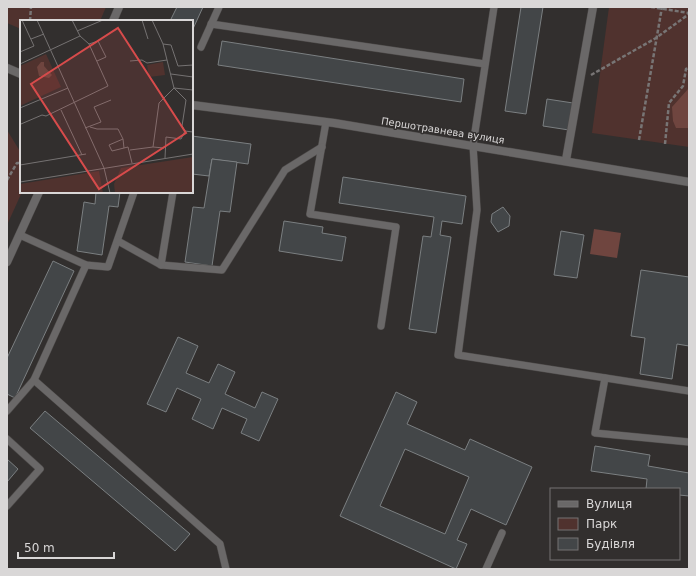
<svg xmlns="http://www.w3.org/2000/svg" width="696" height="576" viewBox="0 0 696 576" font-family="'DejaVu Sans',sans-serif">
  <style>
    .green { fill: #50322e }
    .water { fill: #6f453f }
    .building { fill: #434648; stroke: #7b7f81; fill-rule: evenodd }
    .lines { fill: none; stroke-linecap: round; stroke-linejoin: round }
    .service-casing { stroke: #4d4a49; stroke-width: 8 }
    .minor-casing { stroke: #4d4a49; stroke-width: 9 }
    .tertiary-casing { stroke: #4d4a49; stroke-width: 9 }
    .path { stroke: #787575; stroke-width: 2.5; stroke-dasharray: 4 2; stroke-linecap: butt }
    .service { stroke: #6a6868; stroke-width: 7 }
    .minor { stroke: #6a6868; stroke-width: 8 }
    .tertiary { stroke: #6a6868; stroke-width: 8 }
    .labels { text-anchor: middle; stroke-width: 3; stroke-linejoin: round; paint-order: stroke }
    .street-label { font-size: 10px; fill: #d9d7d7; stroke: #322f2e }
    .inset-road { fill: none; stroke: #757272; stroke-width: 1 }
    .view { fill: #d74b4b; fill-opacity: 0.15; stroke: #d74b4b; stroke-width: 2 }
    .inset-edge { fill: none; stroke: #d9d7d7; stroke-width: 2 }
  </style>
  <rect width="100%" height="100%" fill="#322f2e"/>
  <g class="green">
    <path d="M7,7H106L100,21H21V29L7,23Z"/>
    <path d="M609,7H689V147L592,133Z"/>
    <path d="M7,130L21,153L22,192L7,225Z"/>
  </g>
  <g class="water">
    <path d="M689,88V128H676L673,121L672,107Z"/>
    <path d="M594,229L621,233L617,258L590,254Z"/>
  </g>
  <g class="building">
    <path d="M177,7H203L192,31V21H170Z"/>
    <path d="M521,7H543L526,114L505,111Z"/>
    <path d="M222,41L464,79L461,102L218,65Z"/>
    <path d="M547,99L573,103L569,130L543,126Z"/>
    <path d="M192,136L251,144L248,164L212,159L209,176L192,174Z"/>
    <path d="M212,159L237,162L230,212L220,211L212,266L185,262L193,207L204,208Z"/>
    <path d="M343,177L466,196L462,224L442,221L440,235L451,237L436,333L409,329L423,236L431,237L434,217L339,203Z"/>
    <path d="M96,192H120L118,207L109,206L102,255L77,251L84,202L95,204Z"/>
    <path d="M503,207L510,216L509,226L498,232L491,222L492,214Z"/>
    <path d="M284,221L323,227L322,233L346,237L342,261L279,251Z"/>
    <path d="M561,231L584,235L577,278L554,275Z"/>
    <path d="M53,261L74,271L15,398L7,394V358Z"/>
    <path d="M641,270L689,277V346L677,344L672,379L640,374L645,338L631,336Z"/>
    <path d="M178,337L198,346L186,373L209,383L218,364L235,372L225,394L255,408L262,392L278,399L259,441L241,433L247,419L222,408L213,429L192,419L201,399L177,388L166,412L147,404Z"/>
    <path d="M396,392L417,402L407,424L465,450L470,439L532,467L506,525L471,509L457,540L467,544L456,569L340,516ZM405,449L469,477L445,534L380,506Z"/>
    <path d="M45,411L190,534L175,551L30,428Z"/>
    <path d="M595,446L650,455L648,466L689,473V496L679,495V489H646L647,479L591,471Z"/>
    <path d="M7,459L18,469L7,482Z"/>
  </g>
  <g class="lines">
    <g class="service-casing">
      <g id="service">
        <path d="M494,7L473,145L477,210L458,355L689,391"/>
        <path d="M211,24L485,64"/>
        <path d="M201,47L219,7"/>
        <path d="M326,122L310,214L396,227L381,326"/>
        <path d="M20,235L86,265L108,267L134,192"/>
        <path d="M118,241L161,265L222,270L285,170L322,147"/>
        <path d="M161,265L173,192"/>
        <path d="M605,378L595,433L689,442"/>
        <path d="M34,380L220,544L226,569"/>
        <path d="M7,411L34,380L86,265"/>
        <path d="M7,439L40,469L7,506"/>
        <path d="M486,569L502,533"/>
      </g>
    </g>
    <g class="minor-casing">
      <g id="minor">
        <path d="M192,105L334,123L689,182"/>
        <path d="M566,160L593,7"/>
      </g>
    </g>
    <g class="tertiary-casing">
      <g id="tertiary">
        <path d="M113,21L119,7"/>
        <path d="M7,68L21,74"/>
        <path d="M7,262L39,192"/>
      </g>
    </g>
    <g class="path">
      <path d="M651,7L689,13"/>
      <path d="M30,21L31,7"/>
      <path d="M591,75L656,38L689,14"/>
      <path d="M639,140L662,7"/>
      <path d="M665,144L669,103L683,86L686,69L689,68"/>
      <path d="M7,180L17,163H21"/>
    </g>
    <use href="#service" class="service"/>
    <use href="#minor" class="minor"/>
    <use href="#tertiary" class="tertiary"/>
  </g>
  <g class="labels">
    <g class="street-label">
      <text transform="translate(443 130) rotate(9)" y="4">Першотравнева вулиця</text>
    </g>
  </g>
  <g transform="translate(20 20)">
    <rect width="173" height="173" fill="#322f2e"/>
    <path d="M26,34L41,67L0,86V46ZM143,42L145,55L129,57L127,45ZM173,137V173H95L94,164L101,148ZM79,151L83,173H0V164Z" fill="#50322e"/>
    <path d="M21,42H24V46L32,55L29,58L19,56L17,47Z" fill="#6f453f"/>
    <path class="inset-road" d="M17,0L84,148L90,173M122,0L128,19M132,0L143,24L154,68L166,80L162,106L165,111L173,112M57,11L83,0M11,19L24,14M69,24L78,21L86,37L77,41M143,24L151,25L158,46L173,45M0,32L14,26L2,0M110,41L122,40L127,43L147,40M0,44L60,16M151,54L173,57M154,68L173,70M0,88L48,68M41,90L62,135M0,101L1,104L22,95L26,96L88,66L69,24L60,16L52,0M70,107L77,109H98L103,119L104,128M65,108L81,102L74,87L91,80M103,119L89,125L92,131L108,127L112,143M133,127L139,83L154,68M110,130L133,127L144,128M145,138L146,117L161,119L165,111M0,145L66,134M0,162L173,134"/>
    <path class="view" d="M98,8L166,113L79,169L11,64Z"/>
    <rect width="173" height="173" class="inset-edge"/>
  </g>
  <rect width="696" height="576" fill="none" stroke="#d9d7d7" stroke-width="16"/>
  <rect x="550" y="488" width="130" height="72" fill="#322f2e" stroke="#757272"/>
  <rect x="558" y="501" width="20" height="6" fill="#6a6868" stroke="#757272"/>
  <text x="586" y="508" font-size="12" fill="#d9d7d7">Вулиця</text>
  <rect x="558" y="518" width="20" height="12" fill="#50322e" stroke="#757272"/>
  <text x="586" y="528" font-size="12" fill="#d9d7d7">Парк</text>
  <rect x="558" y="538" width="20" height="12" fill="#434648" stroke="#757272"/>
  <text x="586" y="548" font-size="12" fill="#d9d7d7">Будівля</text>
  <path d="M18 552v6h96v-6" fill="none" stroke="#d9d7d7" stroke-width="2"/>
  <text x="24" y="552" font-size="12" fill="#d9d7d7" stroke="#322f2e" stroke-width="3" paint-order="stroke">50 m</text>
</svg>
